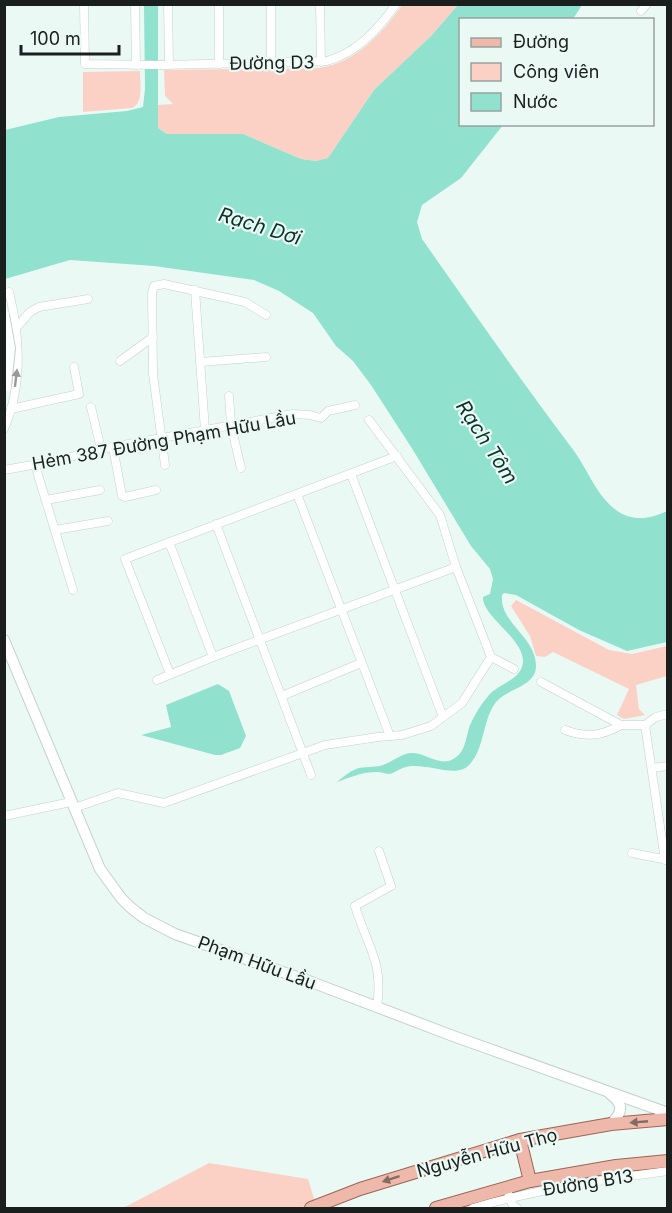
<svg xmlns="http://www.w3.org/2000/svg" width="672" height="1213" viewBox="0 0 672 1213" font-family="Inter,sans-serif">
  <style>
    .green { fill: #fbd1c6 }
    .water { fill: #90e1cd }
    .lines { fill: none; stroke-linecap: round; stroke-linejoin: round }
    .minor-casing { stroke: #c3d0cc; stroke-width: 9 }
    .secondary-casing { stroke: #c3d0cc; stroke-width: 12 }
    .primary-casing { stroke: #9c6555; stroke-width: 14 }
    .minor { stroke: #fff; stroke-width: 8 }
    .secondary { stroke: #fff; stroke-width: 10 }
    .primary { stroke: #eeb9aa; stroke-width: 12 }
    .secondary-bridge-casing { stroke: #c3d0cc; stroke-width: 12; stroke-linecap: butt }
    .secondary-bridge { stroke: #fff; stroke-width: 10 }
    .oneway { fill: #989a9a }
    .oneway2 { fill: #846c64 }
    .labels { text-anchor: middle; stroke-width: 4.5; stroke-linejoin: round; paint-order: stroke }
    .street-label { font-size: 18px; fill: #1a1f1e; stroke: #ebf9f5 }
    .water-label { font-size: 20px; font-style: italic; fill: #0b322a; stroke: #ebf9f5 }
  </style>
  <rect width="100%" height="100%" fill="#ebf9f5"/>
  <g class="green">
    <path d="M402,5H458L431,36L374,90L328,158L316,161L301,159L243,134H167L158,128V105L173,104L165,96L164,70L319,68C355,63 382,34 402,5Z"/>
    <path d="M140,71C140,83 144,103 132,108L83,112V72Z"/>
    <path d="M516,600L609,650L632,654L667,646V676L636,685L639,709L645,715L624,719L617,715L629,689L553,652L545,657L536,656L530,636L511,606Z"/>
    <path d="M209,1163L308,1179L315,1202L300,1208H123Z"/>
  </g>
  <g class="water">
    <path d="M144,5H158V128L167,134H243L301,159L316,161L328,158L374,90L431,36L458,5H582L573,19L460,20V124L503,125L461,178L422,205L417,222L422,239C472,310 521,381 574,451C588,470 596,495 616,510C632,522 651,519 667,511V642L627,651L579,630L516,595L504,593L502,595C499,623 537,637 536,667C535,687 506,689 496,702C482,720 485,749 469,765C459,776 438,768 425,767C418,766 410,765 403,768C399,769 394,773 390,774C386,774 381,772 377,772C362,772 351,777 337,782C343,777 349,772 356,769C364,766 374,768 383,765C392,762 402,753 412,753C427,753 440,768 455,758C466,751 466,736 470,725C475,714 481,704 489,695C500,683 523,679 523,661C523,638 482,616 483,597L490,594L493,579L490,569L471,546L413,450L371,385L353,361L336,346L313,313L279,291L254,280L154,266L70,260L5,279V130L59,117L127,111L143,107L145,89Z"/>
    <path d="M218,684L229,691L246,736L240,748L221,755H215L141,735L171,727L166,705Z"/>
  </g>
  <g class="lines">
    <g class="minor-casing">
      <g id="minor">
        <path d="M84,4L85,64L163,65L327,61C356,53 379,29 396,4"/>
        <path d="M135,4L136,65"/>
        <path d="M168,4L169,65"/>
        <path d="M219,4V64"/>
        <path d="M271,4V63"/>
        <path d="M320,4L321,62"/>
        <path d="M641,11L647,4"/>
        <path d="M195,290L205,430"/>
        <path d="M16,328L30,312L39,307L88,299"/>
        <path d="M120,361L153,337"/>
        <path d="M200,362L266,357"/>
        <path d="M229,396L231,425L241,468"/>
        <path d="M91,407L101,449"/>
        <path d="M11,409L79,394L74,367"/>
        <path d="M369,420L440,515L456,567L491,657L514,669"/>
        <path d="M4,429C23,385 20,336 9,292"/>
        <path d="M113,447L122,496L125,497L156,490"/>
        <path d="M35,465L73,590"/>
        <path d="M165,465L153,374L152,293L154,286L164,284L245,302L266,315"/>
        <path d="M4,470L55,461L101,449L293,414L310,415L321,418L328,411L355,405"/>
        <path d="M351,474L443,717"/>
        <path d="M297,494L390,736"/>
        <path d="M46,500L100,490"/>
        <path d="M216,524L311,775"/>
        <path d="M55,530L108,521"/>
        <path d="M169,542L213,657"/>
        <path d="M170,674L125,559L397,456"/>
        <path d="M157,680L213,657L456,567"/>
        <path d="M541,682L621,725H645"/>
        <path d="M282,696L361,663"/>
        <path d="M645,725L665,860"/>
        <path d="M645,725L656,717L668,714"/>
        <path d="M565,730C586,738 602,736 621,725"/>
        <path d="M652,768L668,766"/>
        <path d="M74,808L118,793L164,803L325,745L378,737L402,735L431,726L462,703L491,657"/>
        <path d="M4,816L71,802"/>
        <path d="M632,853L668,860"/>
        <path d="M377,1007C384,962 367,946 355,906L391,886L379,851"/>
        <path d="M509,1195L512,1204L517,1208"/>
        <path d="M473,1208C538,1189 601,1180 668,1171"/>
      </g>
    </g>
    <g class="secondary-casing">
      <g id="secondary">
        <path d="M4,640L100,869L121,898L130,907L144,918L175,934L314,983L453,1036L668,1113"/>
        <path d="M610,1094C624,1104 623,1112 611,1124"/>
      </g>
    </g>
    <g class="primary-casing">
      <g id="primary">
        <path d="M520,1140L530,1181"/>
        <path d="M311,1208L360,1189L520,1140L611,1124L668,1119"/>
        <path d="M436,1208L530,1181L616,1166L668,1161"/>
      </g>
    </g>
    <use href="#minor" class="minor"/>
    <use href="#secondary" class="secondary"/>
    <use href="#primary" class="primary"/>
    <g class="secondary-bridge-casing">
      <path id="secondary-bridge" d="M4,315L10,348L6,386"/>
    </g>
    <use href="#secondary-bridge" class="secondary-bridge"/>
  </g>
  <defs><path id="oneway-solid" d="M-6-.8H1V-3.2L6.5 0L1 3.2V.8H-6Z" transform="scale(1.5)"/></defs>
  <use class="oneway" href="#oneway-solid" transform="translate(16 378) rotate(-83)"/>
  <g class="oneway2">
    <use href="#oneway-solid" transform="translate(639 1122) rotate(175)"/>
    <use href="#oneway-solid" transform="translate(391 1179) rotate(162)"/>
  </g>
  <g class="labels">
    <g class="street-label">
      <text transform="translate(272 63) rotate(-1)" y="6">Đường D3</text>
      <text transform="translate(164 441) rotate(-10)" y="6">Hẻm 387 Đường Phạm Hữu Lầu</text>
      <text transform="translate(257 963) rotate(20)" y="6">Phạm Hữu Lầu</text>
      <text transform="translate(487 1153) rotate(-15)" y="6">Nguyễn Hữu Thọ</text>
      <text transform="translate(588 1183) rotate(-9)" y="6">Đường B13</text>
    </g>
    <g class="water-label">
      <text transform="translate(260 226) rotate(17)" y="7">Rạch Dơi</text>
      <text transform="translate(487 442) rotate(57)" y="7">Rạch Tôm</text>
    </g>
  </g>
  <rect width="672" height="1213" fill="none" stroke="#1a1f1e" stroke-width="12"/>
  <rect x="459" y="18" width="195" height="108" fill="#ebf9f5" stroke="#97a29f" stroke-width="1.5"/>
  <rect x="471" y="38" width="30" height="9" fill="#eeb9aa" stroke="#97a29f" stroke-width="1.5"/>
  <text x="513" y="48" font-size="18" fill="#1a1f1e">Đường</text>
  <rect x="471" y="63" width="30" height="18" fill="#fbd1c6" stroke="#97a29f" stroke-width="1.5"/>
  <text x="513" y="78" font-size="18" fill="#1a1f1e">Công viên</text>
  <rect x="471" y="93" width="30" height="18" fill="#90e1cd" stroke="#97a29f" stroke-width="1.5"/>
  <text x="513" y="108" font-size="18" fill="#1a1f1e">Nước</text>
  <path d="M21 45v9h98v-9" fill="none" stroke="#1a1f1e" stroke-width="3"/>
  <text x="30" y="45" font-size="18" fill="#1a1f1e" stroke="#ebf9f5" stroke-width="4.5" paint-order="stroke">100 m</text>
</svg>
